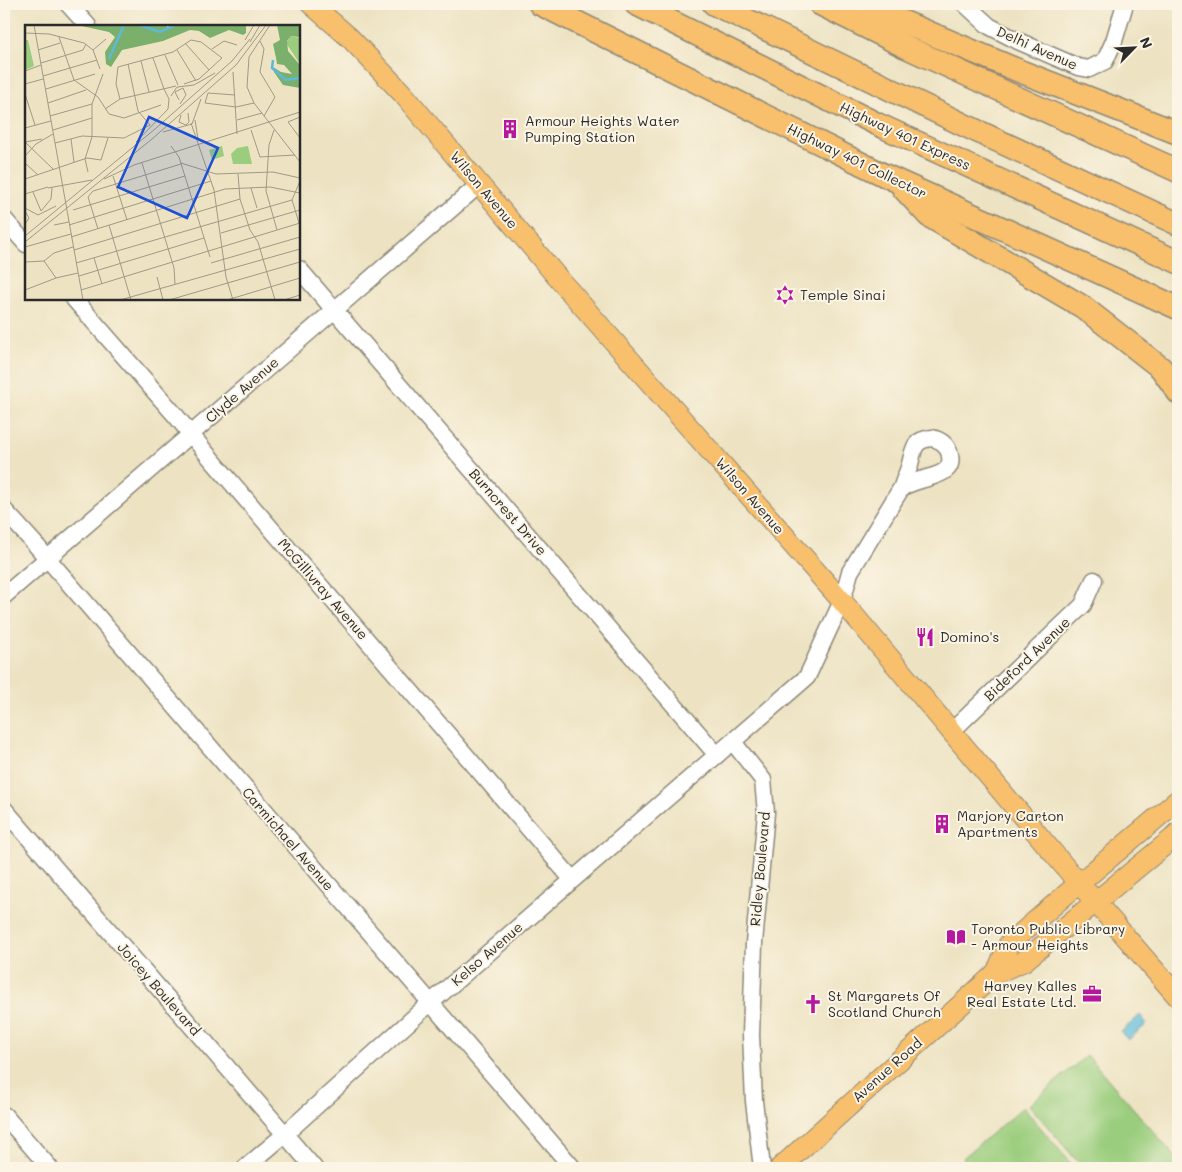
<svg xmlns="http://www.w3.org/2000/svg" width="1182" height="1172" viewBox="0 0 1182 1172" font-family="Mali,sans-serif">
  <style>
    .green { fill: #9acd7d; stroke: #627c54 }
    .water { fill: #5abad9; stroke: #427282 }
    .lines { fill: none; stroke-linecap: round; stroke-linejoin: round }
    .minor-casing { stroke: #8c8777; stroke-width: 19 }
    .major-casing { stroke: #8c8777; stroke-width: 22 }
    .highway-casing { stroke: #8c8777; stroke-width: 25 }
    .minor { stroke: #fff; stroke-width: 16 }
    .major { stroke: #f8bf6c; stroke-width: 20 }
    .highway { stroke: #f8bf6c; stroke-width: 22 }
    .labels { text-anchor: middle; stroke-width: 4; stroke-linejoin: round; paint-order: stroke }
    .street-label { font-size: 14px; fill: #2b2b2b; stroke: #fcf5e5 }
    .poi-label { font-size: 14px; fill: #2b2b2b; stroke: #fcf5e5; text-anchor: start }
    .inset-river { fill: none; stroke: #5abad9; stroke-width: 2.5 }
    .inset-road { fill: none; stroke: #9f9986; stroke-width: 1 }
    .view { fill: #1d4ed8; fill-opacity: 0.15; stroke: #1d4ed8; stroke-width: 2.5 }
    .inset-edge { fill: none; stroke: #2b2b2b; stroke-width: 2.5 }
  </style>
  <rect width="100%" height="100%" fill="#fcf5e5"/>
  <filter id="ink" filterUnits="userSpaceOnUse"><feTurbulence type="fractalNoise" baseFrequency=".02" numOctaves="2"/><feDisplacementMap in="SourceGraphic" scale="10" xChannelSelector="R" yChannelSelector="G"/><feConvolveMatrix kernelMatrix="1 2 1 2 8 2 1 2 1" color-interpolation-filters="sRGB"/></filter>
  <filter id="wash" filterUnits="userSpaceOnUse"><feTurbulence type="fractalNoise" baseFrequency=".0096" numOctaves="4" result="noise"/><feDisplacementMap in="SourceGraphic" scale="20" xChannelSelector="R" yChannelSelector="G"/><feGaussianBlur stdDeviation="1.12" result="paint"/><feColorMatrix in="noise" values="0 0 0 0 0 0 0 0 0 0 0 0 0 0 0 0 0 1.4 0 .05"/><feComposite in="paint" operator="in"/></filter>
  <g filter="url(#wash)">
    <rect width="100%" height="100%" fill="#ede3c3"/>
    <g class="green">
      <path d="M1087,1055L1178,1160V1168H1083L1029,1105Z"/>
      <path d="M1023,1107L1075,1168H972L963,1158Z"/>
    </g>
    <path class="water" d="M1140,1015L1147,1024L1128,1040L1121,1032Z"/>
  </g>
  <g filter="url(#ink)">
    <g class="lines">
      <g class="minor-casing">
        <g id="minor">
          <path d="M68,4L88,26"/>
          <path d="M965,4L989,26L1018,41L1078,67L1089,69L1105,61L1114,41L1125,4"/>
          <path d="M4,219L26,244"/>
          <path d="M299,269L717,755"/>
          <path d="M74,299L176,416L207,454L572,879"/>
          <path d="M932,438C940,440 946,443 949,452C956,472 937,475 924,479C916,481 909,484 902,487C904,479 908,472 910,464C914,449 913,440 932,438Z"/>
          <path d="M4,510L35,544L573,1168"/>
          <path d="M4,596L480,184"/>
          <path d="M952,731L1083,605L1094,580"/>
          <path d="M733,742L763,780L766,813L754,943L751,1035L754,1101L762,1168"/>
          <path d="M4,809L314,1168"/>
          <path d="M4,1115L50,1168"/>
          <path d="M245,1168L284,1135L420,1012L807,677L842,601L850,572L902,487"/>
        </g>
      </g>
      <g class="major-casing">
        <g id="major">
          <path d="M311,4L350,38L403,94L558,278L842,601L1065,867L1178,997"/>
          <path d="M996,973L1009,944L1063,897L1178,800"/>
          <path d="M780,1168L996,973L1024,961L1178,834"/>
        </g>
      </g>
      <g class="highway-casing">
        <g id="highway">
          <path d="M540,4L884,175L1178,308"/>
          <path d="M636,4L877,124L1178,262"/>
          <path d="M714,4L964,125L1178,224"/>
          <path d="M820,4L906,47L1178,171"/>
          <path d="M861,4L1022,72L1178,133"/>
          <path d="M903,188L929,216L1083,307L1161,368L1178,392"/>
          <path d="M1177,835L1178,834"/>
        </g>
      </g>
      <use href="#minor" class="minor"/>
      <use href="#major" class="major"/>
      <use href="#highway" class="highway"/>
    </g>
  </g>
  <defs>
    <g id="building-bare" transform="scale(1.5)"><path d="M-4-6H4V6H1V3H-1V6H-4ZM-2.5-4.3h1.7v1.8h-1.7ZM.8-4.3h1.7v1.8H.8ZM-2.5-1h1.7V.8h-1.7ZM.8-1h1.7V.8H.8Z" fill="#b5179e" stroke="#fcf5e5" stroke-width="2.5" paint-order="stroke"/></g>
    <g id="synagogue-bare" transform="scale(1.5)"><path d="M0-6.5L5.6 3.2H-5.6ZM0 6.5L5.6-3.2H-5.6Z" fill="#b5179e" stroke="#fcf5e5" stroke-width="2.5" paint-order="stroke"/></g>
    <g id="restaurant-bare" transform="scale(1.5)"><path d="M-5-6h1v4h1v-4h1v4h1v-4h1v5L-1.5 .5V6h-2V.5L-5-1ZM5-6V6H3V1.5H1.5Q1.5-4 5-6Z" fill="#b5179e" stroke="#fcf5e5" stroke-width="2.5" paint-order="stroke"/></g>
    <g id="library-bare" transform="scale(1.5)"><path d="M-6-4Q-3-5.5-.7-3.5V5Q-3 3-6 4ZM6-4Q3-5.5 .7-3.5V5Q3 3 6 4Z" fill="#b5179e" stroke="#fcf5e5" stroke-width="2.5" paint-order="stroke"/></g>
    <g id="office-bare" transform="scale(1.5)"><path d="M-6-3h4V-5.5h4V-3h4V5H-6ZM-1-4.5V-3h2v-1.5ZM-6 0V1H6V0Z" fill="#b5179e" stroke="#fcf5e5" stroke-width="2.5" paint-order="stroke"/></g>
    <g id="church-bare" transform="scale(1.5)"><path d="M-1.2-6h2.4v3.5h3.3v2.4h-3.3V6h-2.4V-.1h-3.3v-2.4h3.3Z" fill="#b5179e" stroke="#fcf5e5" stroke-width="2.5" paint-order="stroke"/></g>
  </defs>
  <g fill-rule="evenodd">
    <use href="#building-bare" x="510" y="129"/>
    <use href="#synagogue-bare" x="785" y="295"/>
    <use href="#restaurant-bare" x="925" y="637"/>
    <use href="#building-bare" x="942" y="824"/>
    <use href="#library-bare" x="956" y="937"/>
    <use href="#office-bare" x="1092" y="994"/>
    <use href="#church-bare" x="813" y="1004"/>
  </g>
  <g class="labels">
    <g class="street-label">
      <text transform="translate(1037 48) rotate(24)" y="5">Delhi Avenue</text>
      <text transform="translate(905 136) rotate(25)" y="5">Highway 401 Express</text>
      <text transform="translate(857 161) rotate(26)" y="5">Highway 401 Collector</text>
      <text transform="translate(484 190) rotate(50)" y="5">Wilson Avenue</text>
      <text transform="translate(242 390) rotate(-41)" y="5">Clyde Avenue</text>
      <text transform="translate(750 496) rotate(49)" y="5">Wilson Avenue</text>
      <text transform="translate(508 512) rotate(49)" y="5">Burncrest Drive</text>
      <text transform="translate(323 589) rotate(49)" y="5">McGillivray Avenue</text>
      <text transform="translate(1027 659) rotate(-44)" y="5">Bideford Avenue</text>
      <text transform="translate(288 839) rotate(49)" y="5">Carmichael Avenue</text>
      <text transform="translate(760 869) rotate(-85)" y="5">Ridley Boulevard</text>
      <text transform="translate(487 954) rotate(-41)" y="5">Kelso Avenue</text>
      <text transform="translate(159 989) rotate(49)" y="5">Joicey Boulevard</text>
      <text transform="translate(887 1070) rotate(-42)" y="5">Avenue Road</text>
    </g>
    <g class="poi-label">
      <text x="525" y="126">Armour Heights Water<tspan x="525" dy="16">Pumping Station</tspan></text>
      <text x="800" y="300">Temple Sinai</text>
      <text x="940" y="642">Domino's</text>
      <text x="957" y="821">Marjory Carton<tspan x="957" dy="16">Apartments</tspan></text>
      <text x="971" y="934">Toronto Public Library<tspan x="971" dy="16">- Armour Heights</tspan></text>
      <text x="1077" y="991" text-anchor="end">Harvey Kalles<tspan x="1077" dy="16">Real Estate Ltd.</tspan></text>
      <text x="828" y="1001">St Margarets Of<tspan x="828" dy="16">Scotland Church</tspan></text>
    </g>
  </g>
  <g transform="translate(25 25)">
    <rect width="275" height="275" fill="#ede3c3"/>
    <path d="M266,11L275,13V39L261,18ZM0,15H3L9,41L0,45ZM197,121L199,131L187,135L184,125ZM223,121L227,139H208L206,129L212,123Z" fill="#9acd7d"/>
    <path d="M52,0H141L143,4L152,0H221V8L218,10L204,5L185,13L174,6L165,5L138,16L97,25L86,42L81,39L80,27L90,12L84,7ZM252,0H274V12L266,11L262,16L263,26L275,40V63L258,60L249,47L248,42L256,47L267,49L259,40L252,39L251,33L248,19L255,15Z" fill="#7bb06c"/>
    <path class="inset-river" d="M115,0L135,7L150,0M84,34L99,0M248,35L247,43L261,55L275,53"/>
    <path class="inset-road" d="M9,0L58,275M245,0L224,32L222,62L229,78L275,137M0,8L24,9L59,18L68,25L75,44M34,12L49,55L73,72L84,89L99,93L136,80M220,15L229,0M235,16L239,24L235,47L250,72L239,91M225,17L235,0M160,18L184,45M187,24L199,16L212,20M13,25L35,18M68,25L81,14M152,25L171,56M140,30L153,60M128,33L139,64M116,36L124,67M16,38L58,25L61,19M0,46L16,40M208,47L212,109M18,51L72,35M0,59L18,54M21,64L70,49M0,69L10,100M210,70L183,68L180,78L211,82L229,78M146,71L152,62L169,60L190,48M95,74L91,59L93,42L148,27L166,15L176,17L197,33L174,54L159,59M154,75L150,67L158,63L161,70L155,79M23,78L61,65M80,84L95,74L151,61M156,90L154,97L161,100L164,97L163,88M25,91L67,79M275,92L263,97L275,113M170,95L173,114M212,95L237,88M166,98L189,165L201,252L208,275M0,103L26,96M28,105L67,93M226,105L235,132L270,130M249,105L244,120L241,166L252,205M138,107L167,99L176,74M46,114L49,137M0,117L29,145M0,117L17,114M111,117L143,84L144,74L139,64M30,118L57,111L99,113L125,100L113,86L103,39M146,121L154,132L185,232M0,131L11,119L28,109M0,138L13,150M117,138L149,243L150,259M156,138L191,149L248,147L275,153M63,147L60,134L67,112V79L78,49M213,149L215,174L225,205L233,217L250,275M88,151L102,195M0,154L62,133L76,135L83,113M79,154L109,140L275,87M23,163L67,155M226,163L232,183M8,167L16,186L26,174L27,163M0,169L23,162M267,175L275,201M267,175L275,156M0,183L13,190L31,181M48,185L160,151M0,186L4,193L0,199M29,200L44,197M44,200L186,156M84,200L106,275M73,204L63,172L68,166L156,139M196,208L275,185M0,211L130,104L207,36L225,14M46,212L200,164L245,162L275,168M0,217L127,114L211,40L241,0M0,222L46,209M49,225L215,174M69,233L77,259M19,236L29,228L48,222M0,237L19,236L31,253M51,238L267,175M186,238L275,212M54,251L179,213M132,252L138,275M31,253L53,248M0,265L31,253M56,265L275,198M95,275L275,224M144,275L275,237M202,275L275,253M259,275L275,270"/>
    <path class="view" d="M124,92L193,123L162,193L93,162Z"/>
    <rect width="275" height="275" class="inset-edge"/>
  </g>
  <rect width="1182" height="1172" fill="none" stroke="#fcf5e5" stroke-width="20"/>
  <g transform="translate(1134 48) rotate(66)" stroke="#fcf5e5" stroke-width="4" paint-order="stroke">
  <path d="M0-4L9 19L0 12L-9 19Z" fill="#2b2b2b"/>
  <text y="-8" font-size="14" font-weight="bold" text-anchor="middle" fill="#2b2b2b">N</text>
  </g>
</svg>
